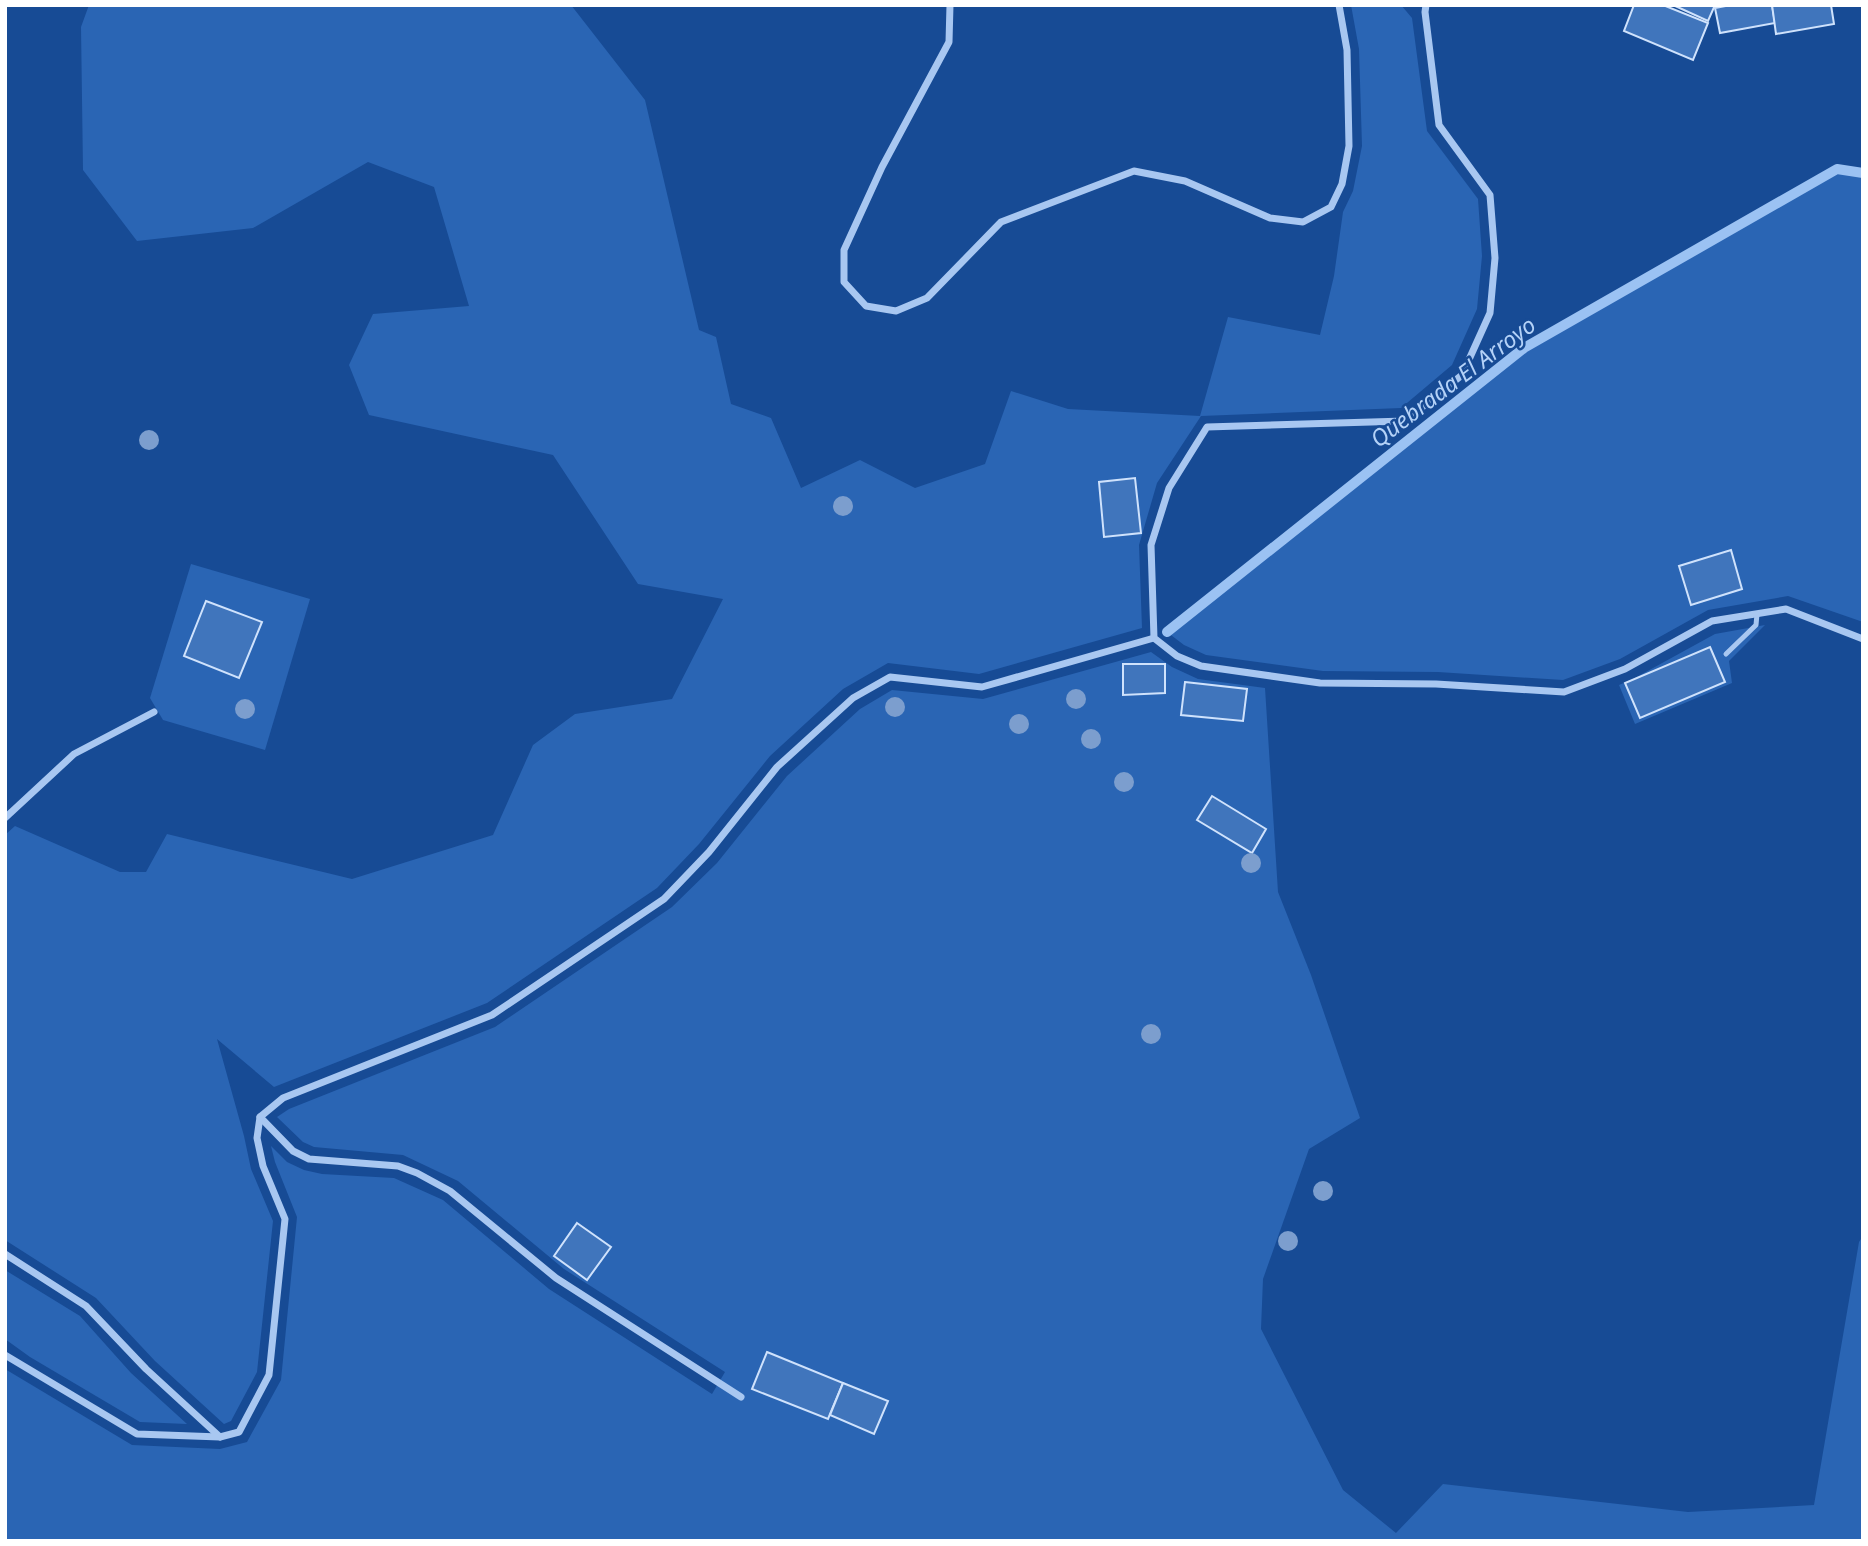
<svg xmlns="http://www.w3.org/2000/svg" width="1868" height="1546" viewBox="0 0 1868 1546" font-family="'Noto Sans',sans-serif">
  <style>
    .green { fill: #2a65b4 }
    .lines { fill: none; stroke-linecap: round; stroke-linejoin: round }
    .stream { stroke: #9bc2f3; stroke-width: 10 }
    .building { fill: #4075bc; stroke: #cfe2fc; stroke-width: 2 }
    .service { stroke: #a8c7f1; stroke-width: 5 }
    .minor { stroke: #a8c7f1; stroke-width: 7 }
    .tree { fill: #7c9ece }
    .labels { text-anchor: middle; stroke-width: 5; stroke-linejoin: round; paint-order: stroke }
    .water-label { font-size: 23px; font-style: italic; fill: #b4d2f8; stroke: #174b95 }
  </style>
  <rect width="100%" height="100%" fill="#174b95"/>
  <g class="green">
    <path d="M89,5H571L645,100L699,330L716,337L731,404L771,418L801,488L860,460L915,488L985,464L1011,391L1068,409L1200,416L1228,317L1320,335L1334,276L1343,212L1353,191L1362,146L1359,49L1351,5H1401L1412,18L1427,131L1478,199L1482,256L1477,309L1452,365L1401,408L1201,416L1157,483L1139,545L1142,628L979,674L888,663L843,689L770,756L699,844L657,888L487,1003L274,1087L217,1039L244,1136L251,1169L273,1221L257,1372L231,1421L224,1424L155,1361L96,1298L5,1240V835L15,826L120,872H146L167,834L352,879L493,835L533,745L575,714L672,699L723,599L638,584L553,455L369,415L349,365L373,314L469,306L434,187L368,162L253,228L137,241L83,170L81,27Z"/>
    <path d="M1837,169L1863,173V622L1788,596L1708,610L1620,659L1563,680L1438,672L1323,671L1206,655L1184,645L1167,632L1524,348Z"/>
    <path d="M191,564L310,599L265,750L163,720L150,698Z"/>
    <path d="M1765,625L1729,661L1732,683L1635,724L1619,685L1633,679L1715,634Z"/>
    <path d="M1151,652L1172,667L1198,679L1265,688L1278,892L1311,975L1360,1118L1309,1149L1263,1279L1261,1329L1343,1490L1396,1533L1443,1484L1688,1512L1814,1505L1859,1242L1863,1236V1541H5V1369L132,1445L220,1449L247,1442L281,1380L297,1217L275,1162L271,1146L287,1162L304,1170L322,1174L394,1178L443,1200L549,1289L712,1394L725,1372L564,1269L458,1181L403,1155L314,1147L303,1142L277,1117L289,1109L495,1027L672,907L717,863L787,776L860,709L892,690L983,699Z"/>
    <path d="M5,1270L80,1316L131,1373L187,1424L140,1422L30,1357L5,1339Z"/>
  </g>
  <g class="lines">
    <path class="stream" d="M1167,632L1524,348L1837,169L1863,173"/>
  </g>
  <g class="building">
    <path d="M1634,5H1663L1708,23L1693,60L1624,31Z"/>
    <path d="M1673,5H1715L1708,21Z"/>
    <path d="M1731,5H1772L1775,23L1720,33L1715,8Z"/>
    <path d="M1772,5H1831L1834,24L1776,34Z"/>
    <path d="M1135,478L1141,533L1104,537L1099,482Z"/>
    <path d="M1731,550L1742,589L1691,605L1679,566Z"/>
    <path d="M206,601L262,622L239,678L184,656Z"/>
    <path d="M1710,647L1725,682L1640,718L1625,683Z"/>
    <path d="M1123,664H1165V693L1123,695Z"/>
    <path d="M1185,682L1247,689L1243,721L1181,715Z"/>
    <path d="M1212,796L1266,829L1252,853L1197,820Z"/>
    <path d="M577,1223L611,1247L587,1280L554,1256Z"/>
    <path d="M767,1352L843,1383L828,1419L752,1389Z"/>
    <path d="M843,1383L888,1401L874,1434L830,1415Z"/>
  </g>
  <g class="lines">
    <path class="service" d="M1726,654L1756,625L1757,614"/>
    <g class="minor">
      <path d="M950,5L949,42L882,167L844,250V282L866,306L896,311L927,298L1001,222L1134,171L1185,181L1270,218L1303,222L1331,207L1342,184L1349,146L1347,50L1339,5"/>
      <path d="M1426,5L1425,12L1439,125L1490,195L1495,258L1490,313L1462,375L1405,421L1207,427L1169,488L1151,545L1154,638L1177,656L1201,666L1320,683L1436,684L1564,692L1625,669L1712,621L1786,609L1863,639"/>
      <path d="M5,818L74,754L154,712"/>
      <path d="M260,1117L293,1151L309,1159L398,1166L417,1173L450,1191L556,1278L741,1397"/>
      <path d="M5,1254L86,1306L146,1369L220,1437"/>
      <path d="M5,1355L137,1434L220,1437L239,1432L269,1375L285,1219L263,1166L257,1138L260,1117L283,1098L492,1015L664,899L709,852L777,767L853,698L890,677L982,687L1154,638"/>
    </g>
  </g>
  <g class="tree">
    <circle cx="149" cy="440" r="10"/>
    <circle cx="843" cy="506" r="10"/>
    <circle cx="1076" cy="699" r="10"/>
    <circle cx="895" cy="707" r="10"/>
    <circle cx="245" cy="709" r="10"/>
    <circle cx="1019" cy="724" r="10"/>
    <circle cx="1091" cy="739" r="10"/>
    <circle cx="1124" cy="782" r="10"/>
    <circle cx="1251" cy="863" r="10"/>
    <circle cx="1151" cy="1034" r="10"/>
    <circle cx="1323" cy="1191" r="10"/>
    <circle cx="1288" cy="1241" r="10"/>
  </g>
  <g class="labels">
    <g class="water-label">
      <text transform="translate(1453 382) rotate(-37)" y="8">Quebrada El Arroyo</text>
    </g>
  </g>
  <rect width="1868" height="1546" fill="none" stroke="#ffffff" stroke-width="14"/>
</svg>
